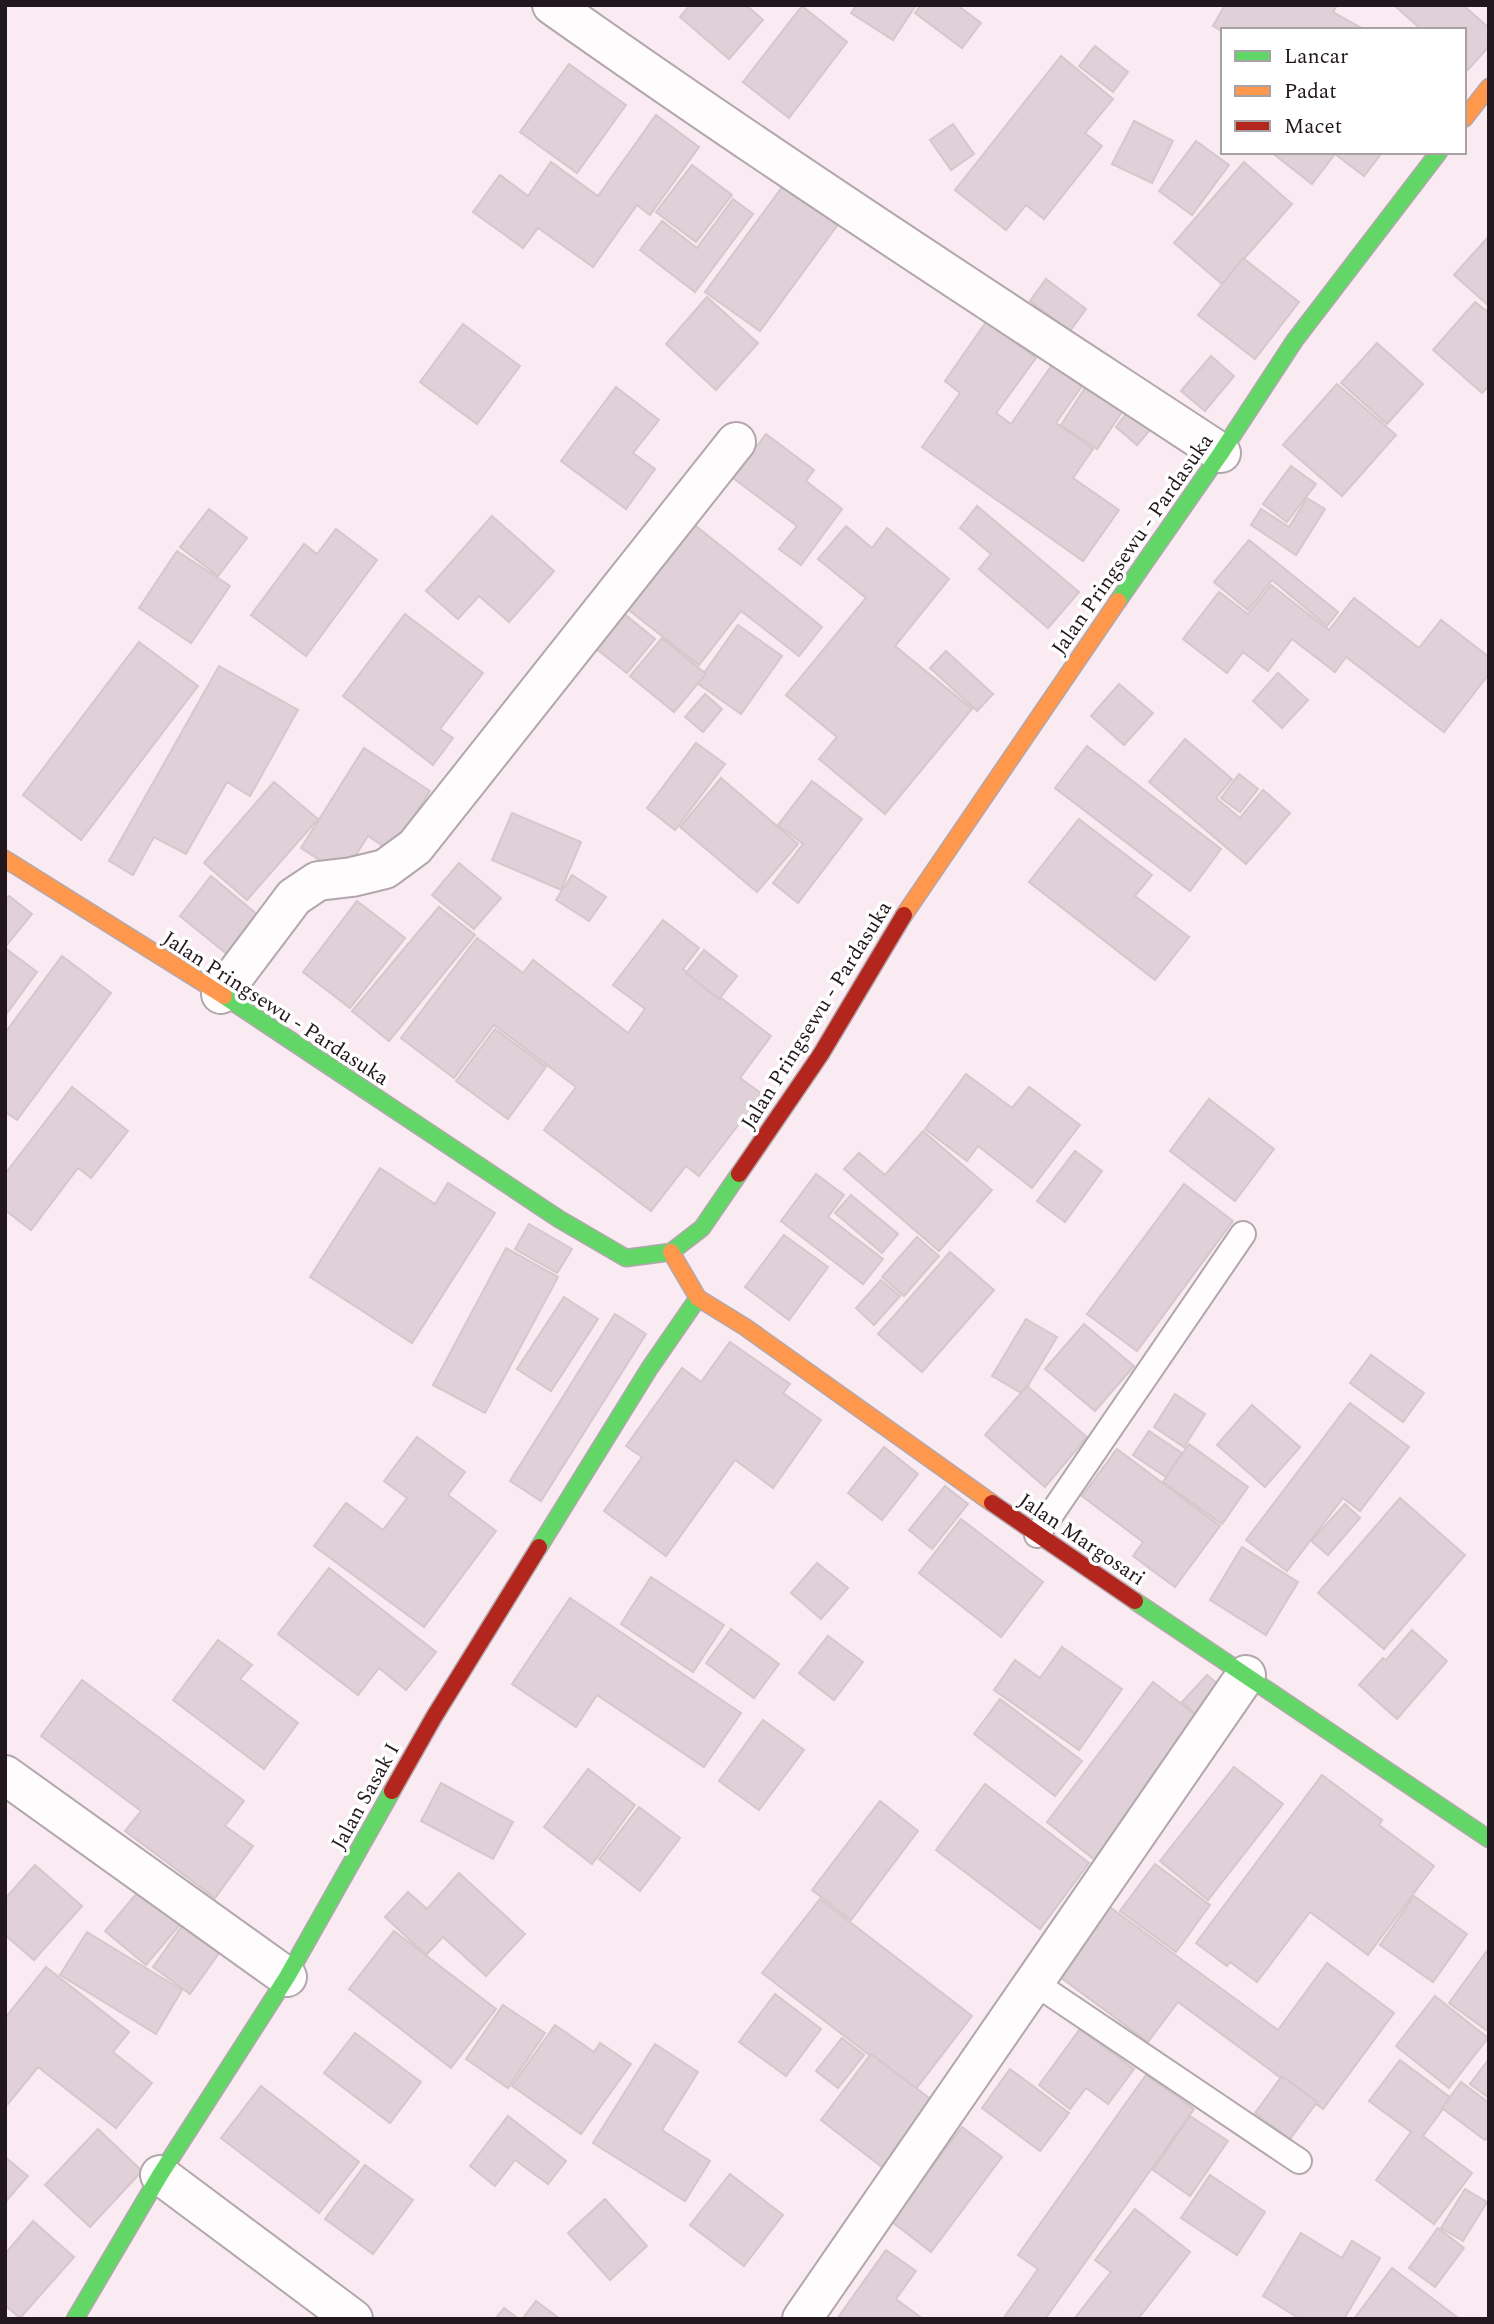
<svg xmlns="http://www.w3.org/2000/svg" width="1494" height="2324" viewBox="0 0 1494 2324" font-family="Spectral,serif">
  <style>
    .building { fill: #e0d1d8; stroke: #d4c8cd; stroke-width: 2 }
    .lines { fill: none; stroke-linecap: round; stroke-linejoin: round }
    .lane-casing { stroke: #b2a7ac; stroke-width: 28 }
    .street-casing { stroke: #b2a7ac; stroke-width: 42 }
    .fast-casing { stroke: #b2a7ac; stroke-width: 19 }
    .slow-casing { stroke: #b2a7ac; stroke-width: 19 }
    .jam-casing { stroke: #b2a7ac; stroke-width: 19 }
    .lane { stroke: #fefcfd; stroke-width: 24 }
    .street { stroke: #fefcfd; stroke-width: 38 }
    .fast { stroke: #63d668; stroke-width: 16 }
    .slow { stroke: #ff974d; stroke-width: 16 }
    .jam { stroke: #b3261e; stroke-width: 16 }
    .labels { text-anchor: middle; stroke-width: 7; stroke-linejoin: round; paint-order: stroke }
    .street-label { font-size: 21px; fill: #22171c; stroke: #fff }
  </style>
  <rect width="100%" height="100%" fill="#f9ebf1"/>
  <g class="building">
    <path d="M690,5H746L763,20L729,59L680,17Z"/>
    <path d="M857,5H916L893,40L851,13Z"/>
    <path d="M921,5H957L981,23L962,48L915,13Z"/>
    <path d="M1225,5H1337L1333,12L1365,30H1223V32L1213,26Z"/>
    <path d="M1394,5H1463L1489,28V46L1468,70L1464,67V30H1422Z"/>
    <path d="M802,6L847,42L789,118L743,82Z"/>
    <path d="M1095,46L1128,72L1113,92L1079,66Z"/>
    <path d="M1061,56L1113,99L1085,133L1102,146L1044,219L1026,205L1006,230L955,190Z"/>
    <path d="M569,64L626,105L577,173L520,132Z"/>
    <path d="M656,115L699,147L650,215L637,205L593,267L538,228L523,248L473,212L500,175L528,196L551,162L598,196Z"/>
    <path d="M1134,121L1173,141L1152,183L1112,164Z"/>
    <path d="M953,124L974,154L951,170L930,140Z"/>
    <path d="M1196,141L1229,165L1192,215L1159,191Z"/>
    <path d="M1271,152H1378L1381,154L1364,176L1335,154L1312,184Z"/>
    <path d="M1244,162L1292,204L1222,284L1174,243Z"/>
    <path d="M692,165L732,195L696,242L656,212Z"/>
    <path d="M788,179L842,219L760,331L705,292Z"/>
    <path d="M733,199L753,214L695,292L640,250L662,221L697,248Z"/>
    <path d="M1489,236V306L1454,275Z"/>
    <path d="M1243,258L1299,302L1255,359L1198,315Z"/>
    <path d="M1046,279L1086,309L1070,331L1030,301Z"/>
    <path d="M707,297L758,343L716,390L666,344Z"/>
    <path d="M1475,302L1489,313V386L1482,393L1433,350Z"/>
    <path d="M986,322L1036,358L996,413L1011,424L1052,365L1082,386L1056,423L1093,449L1073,478L1119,510L1083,561L922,447L960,393L945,381Z"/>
    <path d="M463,324L520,366L477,424L420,382Z"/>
    <path d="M1377,343L1423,384L1387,424L1341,383Z"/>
    <path d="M1211,356L1234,376L1205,411L1181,391Z"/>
    <path d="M1089,382L1126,406L1097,449L1061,425Z"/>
    <path d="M1337,384L1396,435L1342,496L1283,445Z"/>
    <path d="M616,387L659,420L633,453L655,469L626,509L561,461Z"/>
    <path d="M1134,403L1157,422L1137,445L1116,427Z"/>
    <path d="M766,434L814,470L806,481L842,509L801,565L779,549L797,526L733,478Z"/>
    <path d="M1291,466L1316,484L1287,522L1263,504Z"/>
    <path d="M1307,498L1325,509L1296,555L1251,525L1261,509L1289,527Z"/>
    <path d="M977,506L1079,592L1048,628L979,569L991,554L960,528Z"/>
    <path d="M209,509L247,538L218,576L180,547Z"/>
    <path d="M492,516L554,571L509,622L479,596L458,619L426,591Z"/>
    <path d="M691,522L822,627L799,656L741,611L699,665L625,607Z"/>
    <path d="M846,526L872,548L887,528L949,579L895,646L972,709L885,814L819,759L837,737L786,695L866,598L818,559Z"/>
    <path d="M336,529L377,560L306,656L251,615L304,544L317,554Z"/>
    <path d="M1249,540L1338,612L1327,626L1272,580L1248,610L1214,582Z"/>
    <path d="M177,551L230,586L191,643L139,608Z"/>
    <path d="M1271,585L1329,630L1354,598L1419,648L1441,620L1489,657V674L1444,732L1346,657L1335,672L1292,639L1268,671L1243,652L1227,673L1183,639L1219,592L1248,614Z"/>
    <path d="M617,608L655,639L627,673L589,643Z"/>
    <path d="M405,614L483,673L440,729L453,738L433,765L343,696Z"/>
    <path d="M738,625L782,656L741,714L697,683Z"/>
    <path d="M662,638L706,674L674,712L630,676Z"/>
    <path d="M139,642L198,686L81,840L23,795Z"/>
    <path d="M946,651L993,694L977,711L930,668Z"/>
    <path d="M219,666L298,710L250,796L227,782L186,854L154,837L133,875L109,861Z"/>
    <path d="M1278,673L1308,700L1282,728L1253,701Z"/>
    <path d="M1119,684L1153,713L1124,745L1091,716Z"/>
    <path d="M705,694L722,709L703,732L685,717Z"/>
    <path d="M1185,739L1232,779L1216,798L1240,818L1263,790L1290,813L1246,864L1149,782Z"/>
    <path d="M696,743L725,764L675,830L647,808Z"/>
    <path d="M1087,746L1221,849L1190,891L1055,788Z"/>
    <path d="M364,748L430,791L391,851L368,836L343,875L301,848Z"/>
    <path d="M1239,774L1258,789L1240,812L1221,798Z"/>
    <path d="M721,778L798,844L757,892L680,827Z"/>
    <path d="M812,781L862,819L798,903L773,883L803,844L778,825Z"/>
    <path d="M274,782L318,819L247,900L204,863Z"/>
    <path d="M512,813L581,842L561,890L492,860Z"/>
    <path d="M1079,819L1152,875L1135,896L1189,937L1155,980L1029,882Z"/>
    <path d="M459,863L501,898L474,929L432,895Z"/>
    <path d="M572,875L606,897L589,921L556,900Z"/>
    <path d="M211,876L258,915L227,954L180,916Z"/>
    <path d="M9,896L32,914L6,946L5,901Z"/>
    <path d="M357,901L405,938L350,1008L303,972Z"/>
    <path d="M439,907L475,935L389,1041L352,1011Z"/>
    <path d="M663,920L699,948L683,969L771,1036L740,1078L762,1094L699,1176L686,1166L651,1211L544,1130L576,1087L494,1025L454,1078L401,1038L477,938L523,973L533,960L628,1033L645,1009L613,985Z"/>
    <path d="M5,948L37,972L5,1016Z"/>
    <path d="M704,950L737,976L719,999L686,973Z"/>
    <path d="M62,956L111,993L17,1120L5,1112V1033Z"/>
    <path d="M495,1029L546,1067L508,1119L456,1081Z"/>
    <path d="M966,1074L1012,1108L1029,1087L1080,1125L1032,1188L978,1146L967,1161L925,1129Z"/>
    <path d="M72,1087L128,1131L91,1178L78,1168L31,1230L5,1210V1174Z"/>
    <path d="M1209,1099L1274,1149L1235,1201L1170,1151Z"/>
    <path d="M923,1131L992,1190L939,1251L844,1169L859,1153L885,1175Z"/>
    <path d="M1075,1151L1102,1171L1065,1222L1037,1201Z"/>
    <path d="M380,1168L435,1204L448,1183L495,1213L412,1343L310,1277Z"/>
    <path d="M816,1174L844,1195L828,1217L883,1259L863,1284L781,1221Z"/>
    <path d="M1184,1184L1233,1221L1137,1351L1087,1314Z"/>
    <path d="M851,1195L898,1234L882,1253L835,1213Z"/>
    <path d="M529,1224L572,1249L557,1273L515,1249Z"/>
    <path d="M784,1235L828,1267L789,1320L745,1287Z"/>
    <path d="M917,1237L939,1256L904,1296L882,1277Z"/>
    <path d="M506,1248L558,1277L485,1413L433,1385Z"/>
    <path d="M950,1252L994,1290L922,1372L878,1334Z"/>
    <path d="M881,1280L900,1296L874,1325L856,1308Z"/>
    <path d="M564,1297L598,1319L551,1391L517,1369Z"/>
    <path d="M615,1314L646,1334L541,1501L510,1481Z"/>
    <path d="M1026,1319L1057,1337L1023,1394L992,1376Z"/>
    <path d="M1084,1324L1134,1366L1095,1411L1045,1369Z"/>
    <path d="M730,1342L790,1384L783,1393L821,1420L773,1488L735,1460L666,1556L604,1511L642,1457L626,1446L682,1368L701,1382Z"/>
    <path d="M1371,1355L1424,1393L1403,1422L1350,1383Z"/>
    <path d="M1027,1386L1087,1437L1045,1487L985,1435Z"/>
    <path d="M1175,1394L1205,1414L1184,1447L1154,1427Z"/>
    <path d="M1350,1403L1409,1447L1360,1511L1343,1498L1287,1571L1246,1540Z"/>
    <path d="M1252,1405L1300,1447L1265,1487L1217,1445Z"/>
    <path d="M1149,1431L1182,1453L1166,1477L1133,1455Z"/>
    <path d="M417,1437L465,1472L448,1495L496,1531L424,1627L314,1546L346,1503L383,1530L407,1498L384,1481Z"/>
    <path d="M1189,1444L1248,1487L1222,1524L1163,1482Z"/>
    <path d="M884,1447L918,1474L882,1520L848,1493Z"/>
    <path d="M1117,1449L1220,1526L1175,1587L1133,1556L1143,1542L1082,1496Z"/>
    <path d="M945,1486L968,1504L932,1549L909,1530Z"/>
    <path d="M1400,1498L1465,1555L1384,1649L1318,1593Z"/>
    <path d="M1345,1504L1360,1518L1328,1555L1311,1541Z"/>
    <path d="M961,1519L1043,1582L1001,1637L919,1573Z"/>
    <path d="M1242,1547L1298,1582L1266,1635L1210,1600Z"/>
    <path d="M817,1563L848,1588L821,1619L791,1593Z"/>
    <path d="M329,1568L436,1652L406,1690L379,1668L358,1695L278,1634Z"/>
    <path d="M651,1577L724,1625L693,1672L621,1624Z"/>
    <path d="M570,1598L741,1713L704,1767L597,1695L576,1727L512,1684Z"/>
    <path d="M731,1629L779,1664L754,1698L706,1663Z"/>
    <path d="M1412,1630L1447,1661L1397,1719L1359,1685L1383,1658L1386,1660Z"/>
    <path d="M828,1636L863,1662L834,1700L799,1673Z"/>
    <path d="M218,1640L252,1665L240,1679L298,1723L264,1769L173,1700Z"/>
    <path d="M1062,1647L1122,1689L1079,1750L994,1690L1015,1660L1040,1678Z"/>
    <path d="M1207,1675L1220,1686L1195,1714L1182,1702Z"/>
    <path d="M82,1680L244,1801L225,1826L253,1846L215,1898L125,1831L141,1811L41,1736Z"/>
    <path d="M1153,1682L1202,1720L1095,1860L1047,1822Z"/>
    <path d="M1000,1699L1082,1761L1055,1796L974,1734Z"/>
    <path d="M763,1720L804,1750L759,1810L719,1781Z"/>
    <path d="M1234,1767L1283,1804L1208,1900L1160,1861Z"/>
    <path d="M588,1769L635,1805L592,1864L544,1827Z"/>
    <path d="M1322,1775L1382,1820L1379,1825L1434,1866L1368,1955L1310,1912L1257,1982L1230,1962L1227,1966L1196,1943Z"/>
    <path d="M441,1783L513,1822L493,1859L421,1821Z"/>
    <path d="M985,1784L1089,1863L1040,1929L936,1850Z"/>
    <path d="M880,1801L918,1831L851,1920L812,1890Z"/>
    <path d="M639,1807L680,1838L640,1891L599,1859Z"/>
    <path d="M1155,1864L1210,1905L1176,1952L1120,1911Z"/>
    <path d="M35,1865L82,1906L34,1960L5,1935V1899Z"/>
    <path d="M459,1873L525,1934L486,1976L443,1937L426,1955L385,1917L408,1892L427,1909Z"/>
    <path d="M142,1887L183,1921L146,1965L105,1931Z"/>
    <path d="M1414,1896L1467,1934L1433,1982L1380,1945Z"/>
    <path d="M820,1899L972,2016L915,2090L762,1973Z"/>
    <path d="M1107,1905L1278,2030L1327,1963L1394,2013L1323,2109L1178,2002L1148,2042L1056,1974Z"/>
    <path d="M187,1919L224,1946L190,1994L153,1967Z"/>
    <path d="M394,1931L496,2009L451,2068L349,1989Z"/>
    <path d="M87,1932L182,1990L156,2034L60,1975Z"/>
    <path d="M1489,1948V2032L1449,2003Z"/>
    <path d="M46,1967L129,2032L113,2052L152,2083L116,2128L38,2067L8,2104L5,2102V2018Z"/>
    <path d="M775,1994L821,2029L786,2076L739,2042Z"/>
    <path d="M1435,1996L1488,2038L1449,2088L1396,2046Z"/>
    <path d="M503,2005L545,2033L508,2088L466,2059Z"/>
    <path d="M555,2025L594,2052L600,2043L631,2064L581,2134L512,2086Z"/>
    <path d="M1080,2029L1134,2069L1108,2104L1086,2088L1070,2109L1039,2085Z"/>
    <path d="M355,2033L421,2082L390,2123L324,2073Z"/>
    <path d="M842,2038L864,2055L838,2088L816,2071Z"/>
    <path d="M655,2044L698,2072L662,2130L710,2161L685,2201L593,2143Z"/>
    <path d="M871,2054L933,2101L882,2167L821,2120Z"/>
    <path d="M1489,2059V2098L1470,2084Z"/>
    <path d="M1400,2060L1451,2098L1423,2136L1472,2173L1434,2224L1376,2180L1411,2132L1369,2101Z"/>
    <path d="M1010,2069L1069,2113L1040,2151L982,2108Z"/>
    <path d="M1146,2075L1194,2109L1045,2319H1003L1038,2269L1018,2255Z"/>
    <path d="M1282,2076L1317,2102L1290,2139L1255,2113Z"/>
    <path d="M1461,2082L1489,2103V2135L1485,2140L1442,2108Z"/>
    <path d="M261,2086L359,2162L319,2213L221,2138Z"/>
    <path d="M508,2116L566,2161L548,2184L515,2160L495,2186L470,2166Z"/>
    <path d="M1190,2116L1228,2141L1190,2196L1153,2170Z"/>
    <path d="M962,2127L1002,2157L931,2252L891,2221Z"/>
    <path d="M98,2129L142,2171L90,2227L45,2185Z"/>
    <path d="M5,2157L28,2176L5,2202Z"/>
    <path d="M365,2165L413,2200L373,2254L325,2219Z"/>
    <path d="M730,2174L783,2215L744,2266L690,2225Z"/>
    <path d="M1210,2175L1265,2212L1237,2255L1181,2218Z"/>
    <path d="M1465,2189L1487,2202L1463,2241L1441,2228Z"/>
    <path d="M605,2199L647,2246L610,2280L568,2233Z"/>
    <path d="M1135,2209L1190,2252L1138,2319H1074L1111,2272L1095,2260Z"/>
    <path d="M33,2221L74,2257L20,2318L5,2305V2254Z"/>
    <path d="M1438,2228L1464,2248L1435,2287L1409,2268Z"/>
    <path d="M1301,2233L1342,2258L1352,2241L1380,2258L1344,2319H1300L1263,2296Z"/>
    <path d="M886,2250L916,2271L896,2299L923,2319H837Z"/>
    <path d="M1392,2268L1457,2317L1455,2319H1354Z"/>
    <path d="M536,2301L560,2319L523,2318Z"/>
    <path d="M504,2308L519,2319H495Z"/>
  </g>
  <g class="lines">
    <g class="lane-casing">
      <g id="lane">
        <path d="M1037,1535L1243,1234"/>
        <path d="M1035,1983L1299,2161"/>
      </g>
    </g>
    <g class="street-casing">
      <g id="street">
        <path d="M552,5C771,160 997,306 1221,453"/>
        <path d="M221,994L294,897L318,881L352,877L385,869L415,847L736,442"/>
        <path d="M5,1775L287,1977"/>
        <path d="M160,2175L353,2319"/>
        <path d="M802,2319L1246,1675"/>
      </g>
    </g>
    <g class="fast-casing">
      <g id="fast">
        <path d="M1118,601L1221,453L1295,340L1439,152"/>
        <path d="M224,996L559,1219L626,1258L671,1252L702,1228L739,1174"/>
        <path d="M539,1547L649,1369L698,1298"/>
        <path d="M1135,1601L1489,1839"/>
        <path d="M75,2319L160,2175L287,1977L392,1791"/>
      </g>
    </g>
    <g class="slow-casing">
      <g id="slow">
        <path d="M1464,119L1489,87"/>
        <path d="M5,859L224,996"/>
        <path d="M904,915L1118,601"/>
        <path d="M671,1252L698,1298L745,1327L992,1503"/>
      </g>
    </g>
    <g class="jam-casing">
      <g id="jam">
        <path d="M739,1174L821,1054L904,915"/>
        <path d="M992,1503L1135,1601"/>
        <path d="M392,1791L434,1717L539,1547"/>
      </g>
    </g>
    <use href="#lane" class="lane"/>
    <use href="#street" class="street"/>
    <use href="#fast" class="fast"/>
    <use href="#slow" class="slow"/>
    <use href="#jam" class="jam"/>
  </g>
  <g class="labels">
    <g class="street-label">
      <text transform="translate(1132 544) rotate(-55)" y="7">Jalan Pringsewu - Pardasuka</text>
      <text transform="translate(276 1008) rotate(33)" y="7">Jalan Pringsewu - Pardasuka</text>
      <text transform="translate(816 1015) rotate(-58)" y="7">Jalan Pringsewu - Pardasuka</text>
      <text transform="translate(1082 1539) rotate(34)" y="7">Jalan Margosari</text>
      <text transform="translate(365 1796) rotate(-61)" y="7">Jalan Sasak I</text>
    </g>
  </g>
  <rect width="1494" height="2324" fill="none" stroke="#22171c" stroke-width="14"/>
  <rect x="1221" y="28" width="245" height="126" fill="#ffffff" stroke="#a7a2a4" stroke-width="2"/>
  <rect x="1235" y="51" width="35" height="10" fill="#63d668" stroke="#a7a2a4" stroke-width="2"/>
  <text x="1284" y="63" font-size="21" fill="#22171c">Lancar</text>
  <rect x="1235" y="86" width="35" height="10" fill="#ff974d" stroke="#a7a2a4" stroke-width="2"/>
  <text x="1284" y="98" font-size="21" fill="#22171c">Padat</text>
  <rect x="1235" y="121" width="35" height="10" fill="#b3261e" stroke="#a7a2a4" stroke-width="2"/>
  <text x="1284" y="133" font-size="21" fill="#22171c">Macet</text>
</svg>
